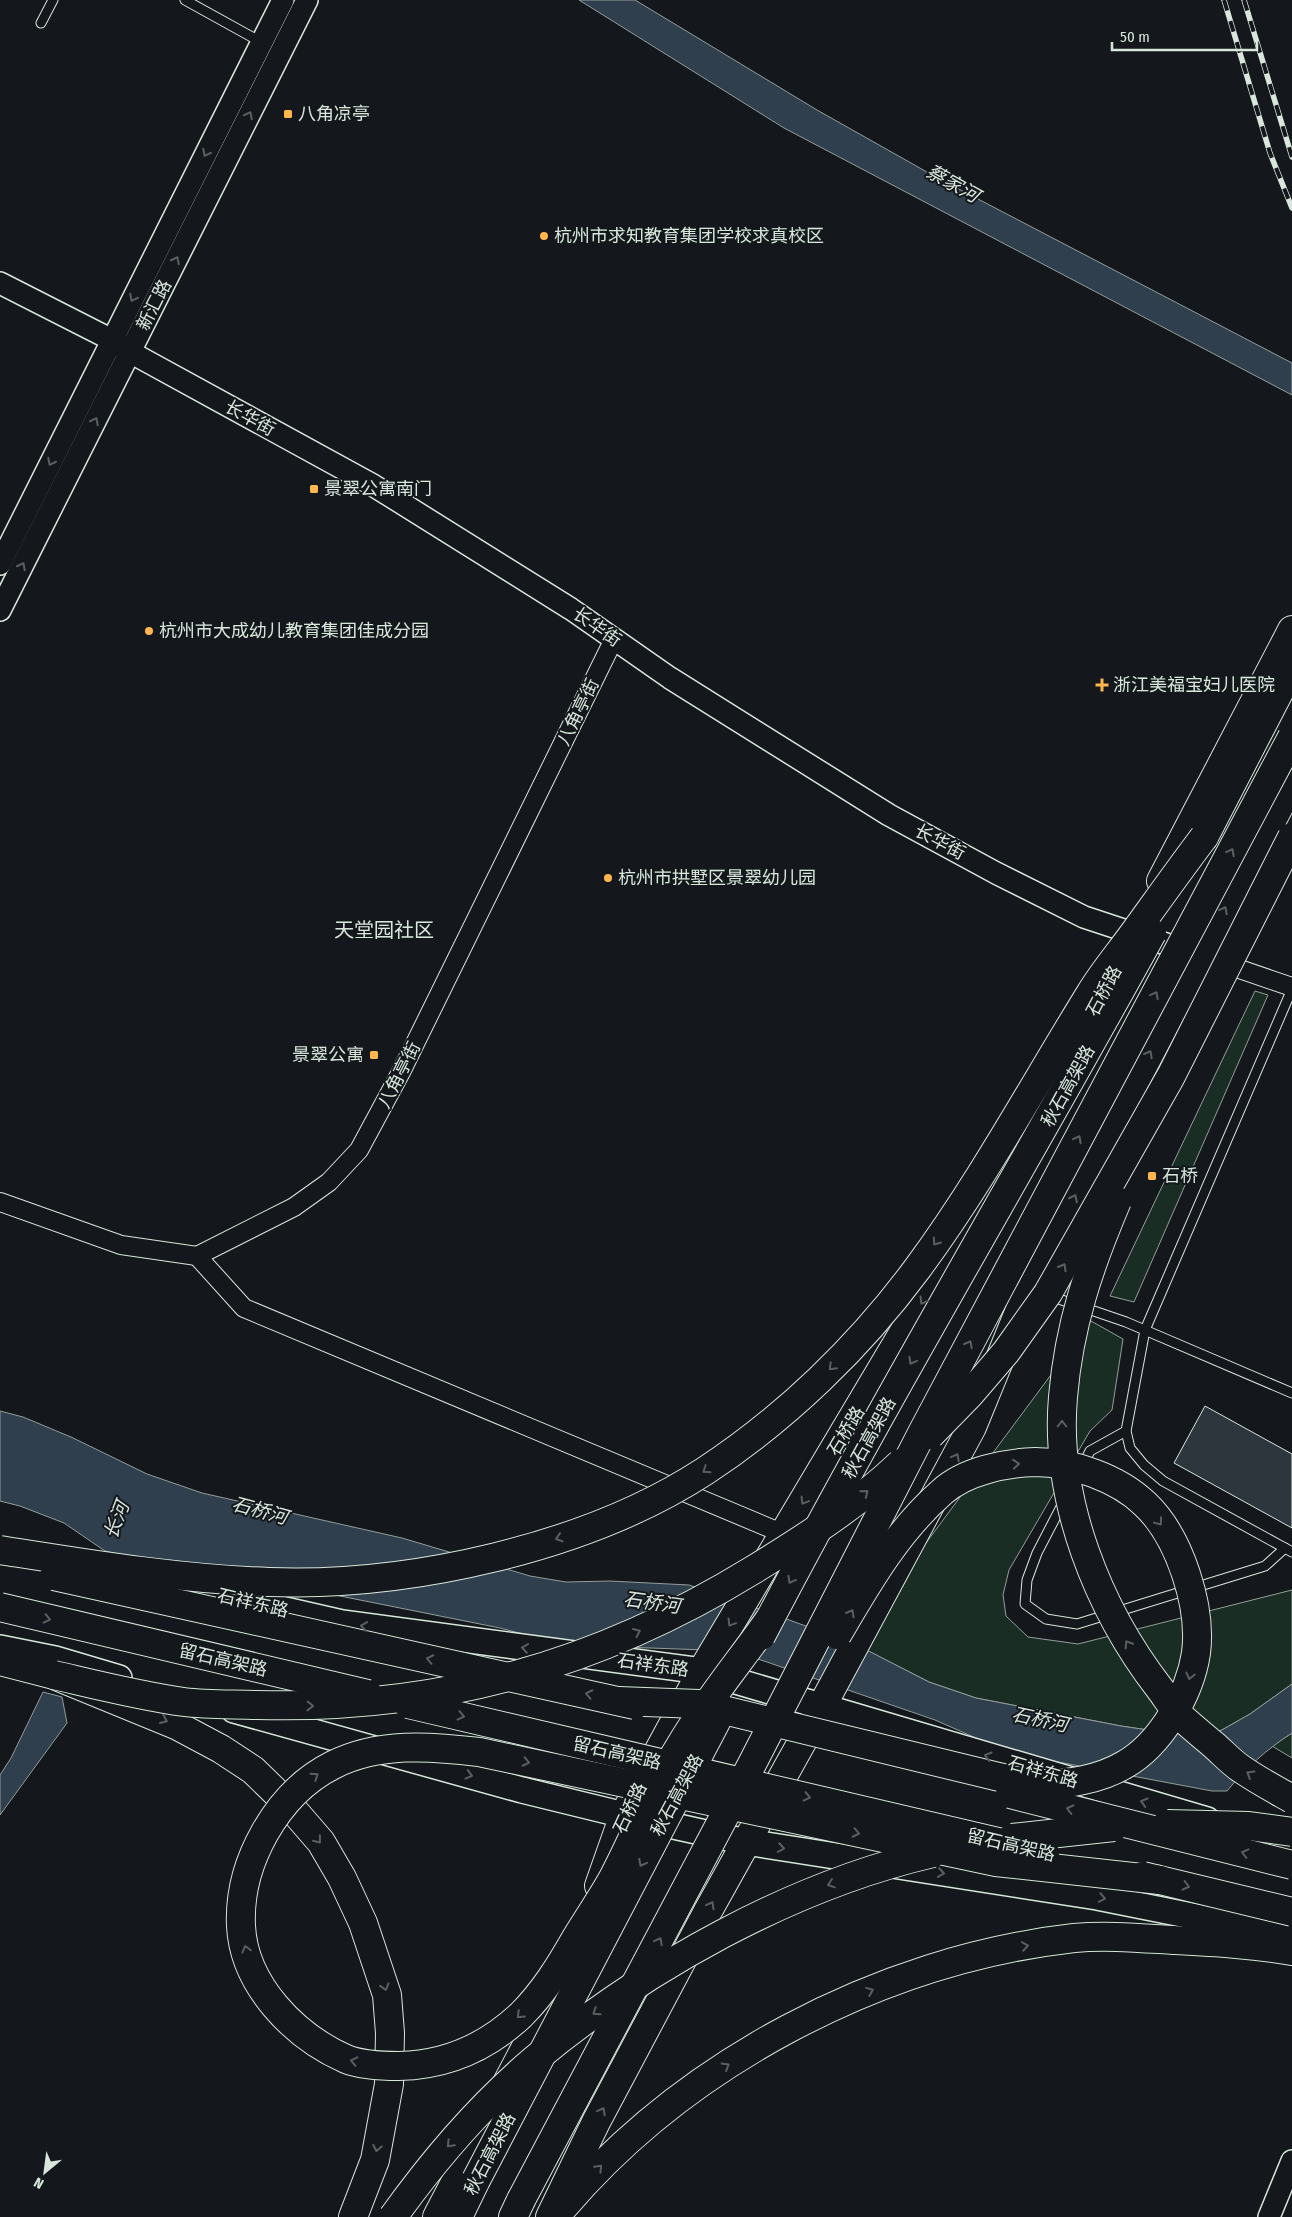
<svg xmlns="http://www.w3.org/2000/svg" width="1292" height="2217" viewBox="0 0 1292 2217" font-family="'Fira Sans Condensed','Noto Sans SC',sans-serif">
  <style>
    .green { fill: #1a2d24; stroke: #939e99 }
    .water { fill: #2f3f4d; stroke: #939e99 }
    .building { fill: #2c363c; stroke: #d8e6dc }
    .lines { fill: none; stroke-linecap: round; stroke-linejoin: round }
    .service-casing { stroke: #d8e6dc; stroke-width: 11 }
    .minor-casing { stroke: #d8e6dc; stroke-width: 20 }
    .tertiary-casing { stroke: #d8e6dc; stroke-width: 24 }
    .secondary-casing { stroke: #d8e6dc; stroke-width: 28 }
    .primary-casing { stroke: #d8e6dc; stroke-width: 30 }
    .trunk-casing { stroke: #d8e6dc; stroke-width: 30 }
    .service { stroke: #14181c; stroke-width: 9 }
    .minor { stroke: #14181c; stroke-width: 18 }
    .tertiary { stroke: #14181c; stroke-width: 21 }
    .secondary { stroke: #14181c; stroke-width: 25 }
    .primary { stroke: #14181c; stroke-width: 28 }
    .trunk { stroke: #14181c; stroke-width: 28 }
    .rail-casing { stroke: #d8e6dc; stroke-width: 5.5 }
    .rail { stroke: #14181c; stroke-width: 4; stroke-dasharray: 11; stroke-linecap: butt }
    .trunk-bridge-casing { stroke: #d8e6dc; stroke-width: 30; stroke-linecap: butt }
    .trunk-bridge { stroke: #14181c; stroke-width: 28 }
    .oneway { stroke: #59605f }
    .poi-dot { fill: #ffb74d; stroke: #14181c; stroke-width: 2 }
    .labels { text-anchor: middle; stroke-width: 4; stroke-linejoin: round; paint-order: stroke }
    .poi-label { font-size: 18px; fill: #d8e6dc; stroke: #14181c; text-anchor: start }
    .street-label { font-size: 18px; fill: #d8e6dc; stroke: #14181c }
    .water-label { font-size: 19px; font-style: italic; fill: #d8e6dc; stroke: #14181c }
    .quarter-label { font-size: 20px; fill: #d8e6dc; stroke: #14181c }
  </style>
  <rect width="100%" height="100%" fill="#14181c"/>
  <g class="green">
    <path d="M1255,991L1268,995L1134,1302L1110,1296Z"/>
    <path d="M1091,1321L1123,1339L1112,1410L1090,1431L1009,1570L1003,1595L1006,1616L1028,1637L1078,1644L1292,1590V1684L1250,1714L1220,1731L1175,1734L1121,1726L976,1698L929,1682L866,1650L923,1547Z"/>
    <path d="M1292,1733V1758L1272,1746Z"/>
  </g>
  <g class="water">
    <path d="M579,0H635L817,110L934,176L1292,363V395L784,128Z"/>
    <path d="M0,1411L23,1417L71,1437L147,1474L202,1493L402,1538L530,1576L566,1582L610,1581L689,1585L740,1602L855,1644L929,1682L976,1698L1121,1726L1175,1734L1220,1731L1250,1714L1292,1684V1733C1267,1749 1246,1768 1227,1791H1212L1010,1753L935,1720L735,1651L565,1645L500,1628L265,1581L200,1564L170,1560L147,1561L105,1551L64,1523L20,1506L0,1501Z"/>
    <path d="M43,1692L62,1697L67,1723L0,1815V1775L11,1758Z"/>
  </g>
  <path class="building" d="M1205,1406L1292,1454V1528L1174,1463Z"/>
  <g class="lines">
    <g class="service-casing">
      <g id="service">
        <path d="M185,0L261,42"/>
        <path d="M41,23L53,0"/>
        <path d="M1292,989L1145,1330L1126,1431L1130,1448L1144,1465L1163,1481L1292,1552"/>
        <path d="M1050,1296L1126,1322L1292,1393"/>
        <path d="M1082,1467L1090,1451L1126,1431"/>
        <path d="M1064,1501L1037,1553L1027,1580L1025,1604L1046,1619L1077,1624L1265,1566L1285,1548"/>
      </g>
    </g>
    <g class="minor-casing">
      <g id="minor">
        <path d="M1219,962L1292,987"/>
        <path d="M0,1202L121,1245L197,1256L294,1207L329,1182L359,1150L401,1072L614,639"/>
        <path d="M197,1256L244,1308L784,1534"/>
      </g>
    </g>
    <g class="tertiary-casing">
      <g id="tertiary">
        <path d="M0,283L112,340L130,352L371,484L571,609L670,678L889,815L996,873L1084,917L1193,953"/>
        <path d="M0,564L283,0"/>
        <path d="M0,610L307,0"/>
        <path d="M1269,2217L1292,2161"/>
      </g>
    </g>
    <g class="secondary-casing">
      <g id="secondary">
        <path d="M171,1584L342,1623L702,1671L1207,1820"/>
        <path d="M0,1648L55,1659L119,1678"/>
        <path d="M234,1710L522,1790L624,1815L746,1842L1097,1897L1292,1936"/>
      </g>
    </g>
    <g class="primary-casing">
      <g id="primary">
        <path d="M1161,881L1292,630"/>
        <path d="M599,1886L624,1815L702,1671L1037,1108"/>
        <path d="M437,2217L564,1974"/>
        <path d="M550,2217L596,2122L708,1911L822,1706L972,1427L1037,1268L1292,782"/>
      </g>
    </g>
    <g class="trunk-casing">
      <g id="trunk">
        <path d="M1204,837L1292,667"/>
        <path d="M0,1661L54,1675L176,1725L221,1749L253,1770L289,1805L321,1842L342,1878L363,1923L387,1995L390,2033L389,2084L375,2160L353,2217"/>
        <path d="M458,2217L476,2180"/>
        <path d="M513,2217L521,2200"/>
        <path d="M555,2217C680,2065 879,1960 1074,1938C1106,1935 1140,1938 1173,1940C1212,1942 1253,1944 1292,1951"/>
      </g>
    </g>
    <use href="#service" class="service"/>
    <use href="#minor" class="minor"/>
    <use href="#tertiary" class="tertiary"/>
    <use href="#secondary" class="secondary"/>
    <use href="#primary" class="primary"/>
    <use href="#trunk" class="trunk"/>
    <g class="rail-casing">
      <g id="rail">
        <path d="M1224,0L1270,153L1292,208"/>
        <path d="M1244,0L1292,157"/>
      </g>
    </g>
    <use href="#rail" class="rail"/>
    <g class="trunk-bridge-casing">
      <g id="trunk-bridge">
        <path d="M1117,1201C1089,1267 1069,1325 1063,1397C1054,1499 1098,1609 1160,1689C1166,1697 1173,1708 1180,1716C1191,1726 1203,1736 1215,1746C1224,1754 1233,1764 1243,1770C1259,1781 1276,1790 1292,1799"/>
        <path d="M930,1435L970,1394L1006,1352L1048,1293L1171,1076L1292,837"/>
        <path d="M0,1550C89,1564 179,1579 269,1582C409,1587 587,1548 705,1471C786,1418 860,1346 917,1269C982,1181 1033,1086 1090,994C1102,974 1117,956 1131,937C1155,904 1179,870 1204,837"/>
        <path d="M54,1576L635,1705"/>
        <path d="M0,1607L368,1694"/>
        <path d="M769,1620C740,1661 705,1703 680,1746C654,1787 636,1834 613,1878C602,1898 588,1918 576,1938C560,1966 544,1992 521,2015C487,2047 446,2065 399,2066C382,2066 361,2065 346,2059C294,2036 244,1985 241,1926C238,1863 277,1793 333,1765C378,1742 431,1746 479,1752L996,1862L1160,1880"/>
        <path d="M761,1636C885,1398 1023,1168 1152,933"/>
        <path d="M54,1675C97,1685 140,1696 184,1702C208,1705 233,1704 257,1705C440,1710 598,1665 753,1570C805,1538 857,1505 901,1463"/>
        <path d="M618,1701L699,1704L999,1777C1012,1780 1026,1784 1040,1784C1067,1785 1100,1779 1124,1765C1160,1745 1190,1694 1196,1653C1202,1607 1180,1537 1145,1504C1118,1478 1072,1462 1035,1462C1005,1463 965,1471 942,1492C897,1531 867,1584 837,1635"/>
        <path d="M408,1704L1045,1853"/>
        <path d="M1010,1794L1292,1865"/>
        <path d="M1167,1824L1249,1826L1292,1832"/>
        <path d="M1012,1838L1114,1827"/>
        <path d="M1143,1876L1292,1912"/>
        <path d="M476,2180L720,1714"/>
        <path d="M521,2200L752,1764L922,1433L1292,737"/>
        <path d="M393,2217C433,2161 481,2105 534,2060C646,1967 791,1886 933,1853"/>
      </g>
    </g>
    <use href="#trunk-bridge" class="trunk-bridge"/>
  </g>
  <defs><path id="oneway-chevron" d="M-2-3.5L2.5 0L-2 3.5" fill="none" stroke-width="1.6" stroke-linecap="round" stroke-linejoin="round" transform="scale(1.25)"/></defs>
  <g class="oneway">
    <use href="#oneway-chevron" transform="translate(249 115) rotate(-63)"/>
    <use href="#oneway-chevron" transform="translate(206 153) rotate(117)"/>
    <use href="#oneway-chevron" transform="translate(176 260) rotate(-63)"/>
    <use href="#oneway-chevron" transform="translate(133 298) rotate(117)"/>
    <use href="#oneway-chevron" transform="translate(95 421) rotate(-63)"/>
    <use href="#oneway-chevron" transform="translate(51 462) rotate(117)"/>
    <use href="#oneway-chevron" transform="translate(22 566) rotate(-63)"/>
    <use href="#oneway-chevron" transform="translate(1231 852) rotate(-62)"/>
    <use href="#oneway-chevron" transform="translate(1224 910) rotate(-62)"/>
    <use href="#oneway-chevron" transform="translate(1155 995) rotate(-62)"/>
    <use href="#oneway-chevron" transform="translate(1149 1054) rotate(-62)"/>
    <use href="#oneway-chevron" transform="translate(1078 1139) rotate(-62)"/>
    <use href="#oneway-chevron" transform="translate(1074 1198) rotate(-63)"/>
    <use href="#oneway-chevron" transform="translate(936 1242) rotate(125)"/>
    <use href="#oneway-chevron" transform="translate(1063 1267) rotate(-60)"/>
    <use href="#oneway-chevron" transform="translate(923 1301) rotate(121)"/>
    <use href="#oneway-chevron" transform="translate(969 1344) rotate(-62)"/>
    <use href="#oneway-chevron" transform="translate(912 1361) rotate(119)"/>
    <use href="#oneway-chevron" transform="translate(832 1367) rotate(135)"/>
    <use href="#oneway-chevron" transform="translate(1062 1424) rotate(-90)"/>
    <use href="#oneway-chevron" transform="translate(956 1457) rotate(-62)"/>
    <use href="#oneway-chevron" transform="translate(1016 1464) rotate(-5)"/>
    <use href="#oneway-chevron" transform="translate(706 1470) rotate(146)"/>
    <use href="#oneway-chevron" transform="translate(865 1493) rotate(-39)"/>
    <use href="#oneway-chevron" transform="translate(804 1501) rotate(121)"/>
    <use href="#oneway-chevron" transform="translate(1159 1522) rotate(53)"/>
    <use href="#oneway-chevron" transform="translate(559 1538) rotate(162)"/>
    <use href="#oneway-chevron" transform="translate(791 1580) rotate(119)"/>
    <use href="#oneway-chevron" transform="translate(851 1613) rotate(-60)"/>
    <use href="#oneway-chevron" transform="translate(47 1619) rotate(13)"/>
    <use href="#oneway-chevron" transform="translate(731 1623) rotate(121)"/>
    <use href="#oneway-chevron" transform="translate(364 1626) rotate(-172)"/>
    <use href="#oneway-chevron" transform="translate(637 1632) rotate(-24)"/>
    <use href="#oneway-chevron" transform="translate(1128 1644) rotate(-122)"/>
    <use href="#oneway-chevron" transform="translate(525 1648) rotate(-172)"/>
    <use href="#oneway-chevron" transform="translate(430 1659) rotate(-168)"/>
    <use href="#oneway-chevron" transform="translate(1190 1676) rotate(103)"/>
    <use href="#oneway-chevron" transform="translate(589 1694) rotate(-168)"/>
    <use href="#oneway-chevron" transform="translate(310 1706) rotate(1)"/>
    <use href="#oneway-chevron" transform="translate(461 1716) rotate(13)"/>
    <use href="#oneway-chevron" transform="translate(164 1720) rotate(23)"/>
    <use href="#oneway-chevron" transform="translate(988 1756) rotate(-164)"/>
    <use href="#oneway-chevron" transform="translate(526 1762) rotate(12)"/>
    <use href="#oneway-chevron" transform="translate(1250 1774) rotate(-149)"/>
    <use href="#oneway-chevron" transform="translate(469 1775) rotate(15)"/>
    <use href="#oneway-chevron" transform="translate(315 1776) rotate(-34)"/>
    <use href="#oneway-chevron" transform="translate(807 1797) rotate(13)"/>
    <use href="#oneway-chevron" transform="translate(1144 1802) rotate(-164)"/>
    <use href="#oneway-chevron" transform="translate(1070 1809) rotate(-166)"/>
    <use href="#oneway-chevron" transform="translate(856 1833) rotate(12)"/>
    <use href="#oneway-chevron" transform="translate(318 1840) rotate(52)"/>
    <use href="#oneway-chevron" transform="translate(781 1848) rotate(10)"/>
    <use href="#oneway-chevron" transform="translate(1245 1853) rotate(-166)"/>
    <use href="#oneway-chevron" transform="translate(642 1863) rotate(118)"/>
    <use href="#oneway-chevron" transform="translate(941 1873) rotate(9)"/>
    <use href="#oneway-chevron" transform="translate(831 1884) rotate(161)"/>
    <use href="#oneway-chevron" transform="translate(1186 1886) rotate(14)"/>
    <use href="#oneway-chevron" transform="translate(1102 1898) rotate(11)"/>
    <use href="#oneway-chevron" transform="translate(711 1905) rotate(-61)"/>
    <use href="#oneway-chevron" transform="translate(659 1941) rotate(-62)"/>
    <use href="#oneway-chevron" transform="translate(1025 1946) rotate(-9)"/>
    <use href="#oneway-chevron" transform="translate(246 1949) rotate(-105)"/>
    <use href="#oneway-chevron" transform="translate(385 1987) rotate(73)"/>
    <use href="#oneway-chevron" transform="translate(870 1991) rotate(-22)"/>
    <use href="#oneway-chevron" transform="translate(596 2012) rotate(147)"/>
    <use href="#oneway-chevron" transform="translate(520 2015) rotate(136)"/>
    <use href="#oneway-chevron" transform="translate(354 2061) rotate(-167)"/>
    <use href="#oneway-chevron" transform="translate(726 2066) rotate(-31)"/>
    <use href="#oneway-chevron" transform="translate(602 2111) rotate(-62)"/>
    <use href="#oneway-chevron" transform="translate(450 2144) rotate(134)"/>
    <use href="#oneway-chevron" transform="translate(377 2148) rotate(101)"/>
    <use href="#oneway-chevron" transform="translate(599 2168) rotate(-46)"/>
  </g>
  <g class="poi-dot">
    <rect x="283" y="109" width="10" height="10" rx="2.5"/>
    <circle cx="544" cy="236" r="5"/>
    <rect x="309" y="484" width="10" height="10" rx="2.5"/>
    <circle cx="149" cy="631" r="5"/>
    <path d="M1099.5 677.5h5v5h5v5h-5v5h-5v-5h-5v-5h5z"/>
    <circle cx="608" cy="878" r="5"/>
    <rect x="369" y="1050" width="10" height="10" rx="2.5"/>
    <rect x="1147" y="1171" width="10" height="10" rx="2.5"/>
  </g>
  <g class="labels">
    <g class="poi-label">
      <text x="298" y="120">八角凉亭</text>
      <text x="554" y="242">杭州市求知教育集团学校求真校区</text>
      <text x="324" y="495">景翠公寓南门</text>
      <text x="159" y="637">杭州市大成幼儿教育集团佳成分园</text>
      <text x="1113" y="691">浙江美福宝妇儿医院</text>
      <text x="618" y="884">杭州市拱墅区景翠幼儿园</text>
      <text x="364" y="1061" text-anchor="end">景翠公寓</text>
      <text x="1162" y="1182">石桥</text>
    </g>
    <g class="street-label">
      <text transform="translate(154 305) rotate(-63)" y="6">新汇路</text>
      <text transform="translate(250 418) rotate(29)" y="6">长华街</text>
      <text transform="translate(597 627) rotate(35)" y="6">长华街</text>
      <text transform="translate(578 712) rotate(-64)" y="6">八角亭街</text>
      <text transform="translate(940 842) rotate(28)" y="6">长华街</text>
      <text transform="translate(1104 991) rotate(-62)" y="6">石桥路</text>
      <text transform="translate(399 1075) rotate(-63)" y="6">八角亭街</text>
      <text transform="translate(1068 1086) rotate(-61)" y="6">秋石高架路</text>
      <text transform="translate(846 1431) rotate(-59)" y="6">石桥路</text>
      <text transform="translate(869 1438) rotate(-61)" y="6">秋石高架路</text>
      <text transform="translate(253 1603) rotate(13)" y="6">石祥东路</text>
      <text transform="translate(223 1660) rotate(13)" y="6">留石高架路</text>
      <text transform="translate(653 1665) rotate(8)" y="6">石祥东路</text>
      <text transform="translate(617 1753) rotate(13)" y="6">留石高架路</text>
      <text transform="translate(1043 1772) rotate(16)" y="6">石祥东路</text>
      <text transform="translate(677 1795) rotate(-62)" y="6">秋石高架路</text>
      <text transform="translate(630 1808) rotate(-65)" y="6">石桥路</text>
      <text transform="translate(1011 1845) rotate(13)" y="6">留石高架路</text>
      <text transform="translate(490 2154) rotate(-63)" y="6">秋石高架路</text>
    </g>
    <g class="water-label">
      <text transform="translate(953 183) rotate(29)" y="7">蔡家河</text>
      <text transform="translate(260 1510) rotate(15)" y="7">石桥河</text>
      <text transform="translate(116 1520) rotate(-69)" y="7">长河</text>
      <text transform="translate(652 1602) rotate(8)" y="7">石桥河</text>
      <text transform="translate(1040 1719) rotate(12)" y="7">石桥河</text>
    </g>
    <g class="quarter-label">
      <text x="384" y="937">天堂园社区</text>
    </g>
  </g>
  <g transform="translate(45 2172) rotate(209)" stroke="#14181c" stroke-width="4" paint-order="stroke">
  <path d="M0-4L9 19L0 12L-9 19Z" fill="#d8e6dc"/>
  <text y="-8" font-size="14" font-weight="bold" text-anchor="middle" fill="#d8e6dc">N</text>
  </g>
  <path d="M1112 42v8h145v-8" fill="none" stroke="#d8e6dc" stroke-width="2.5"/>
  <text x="1120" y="42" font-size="15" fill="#d8e6dc" stroke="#14181c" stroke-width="4" paint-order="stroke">50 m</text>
</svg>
